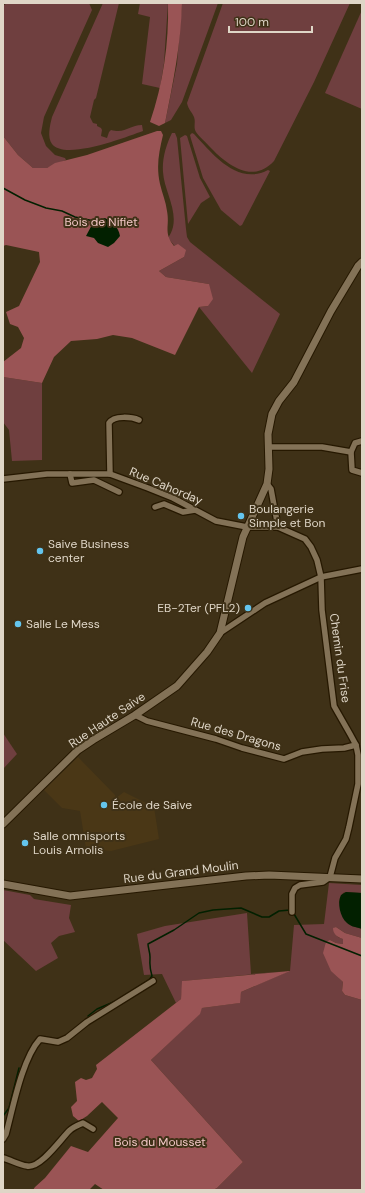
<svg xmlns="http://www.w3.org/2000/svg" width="365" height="1193" viewBox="0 0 365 1193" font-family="'DM Sans',sans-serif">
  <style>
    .built { fill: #4a3716 }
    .green { fill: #6f3f3f }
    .forest { fill: #9a5455 }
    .water { fill: #022000 }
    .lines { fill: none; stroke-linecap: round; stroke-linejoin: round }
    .stream { stroke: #022000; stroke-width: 1.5 }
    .minor-casing { stroke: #261800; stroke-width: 8 }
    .tertiary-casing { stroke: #261800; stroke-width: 9 }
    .minor { stroke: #837257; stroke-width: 5.5 }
    .tertiary { stroke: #837257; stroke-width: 7 }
    .poi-dot { fill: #64c5ee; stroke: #3f3117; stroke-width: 1.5 }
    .labels { text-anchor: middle; stroke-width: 4; stroke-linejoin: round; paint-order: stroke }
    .park-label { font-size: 12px; fill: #f1c6c5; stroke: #3f3117 }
    .street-label { font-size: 12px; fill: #dfd6c7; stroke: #3f3117 }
    .poi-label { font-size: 12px; fill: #dfd6c7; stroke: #3f3117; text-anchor: start }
  </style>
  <rect width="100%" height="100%" fill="#3f3117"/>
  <path class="built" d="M78,757L115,795L116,798L124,792L154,807L159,839L111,851L86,848L80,811L62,808L44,790Z"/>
  <g class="green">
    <path d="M7,3H89L92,10L44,117L41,133L46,146L55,155L65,158L66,160L47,168H33L18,155L3,136V6Z"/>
    <path d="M103,3H119L96,98L94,100L90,117L93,123L97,124V126L101,128L102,130L101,136L107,138L109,132L111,130C126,134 129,125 142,125L143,131C126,137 65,161 52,144C47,137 50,125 52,117Z"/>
    <path d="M140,3H168L164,63L160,88L142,84L150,17L138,14Z"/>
    <path d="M182,3H218L182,102L171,120L165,123L177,64Z"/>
    <path d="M223,3H350L314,82L274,161C252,185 226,164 209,146C205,141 199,137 196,132C193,127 196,122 194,117C192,112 188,109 187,103Z"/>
    <path d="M362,10V109L325,93Z"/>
    <path d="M172,133H175L177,138L186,229L187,237L190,242L280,314L252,373L199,307L208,306L209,284L166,277L159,271L184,257L168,238C170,235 172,231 173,227C177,208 164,190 163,172C162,159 166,145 172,133Z"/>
    <path d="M192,133L194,134C213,154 237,186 268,170L270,171L242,225L240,226L221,210L203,178L191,139L190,135Z"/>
    <path d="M185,135L187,136L200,178L210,197L201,203L188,224L180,138Z"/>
    <path d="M3,377L42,383V460L12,461L9,430L3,422Z"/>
    <path d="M3,733L17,754L3,769Z"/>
    <path d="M329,883L362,885V893L346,892L343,893L340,898L339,902L342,913L352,926L362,929V938L345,933L336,927L334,928V932L338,937L343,939V944L336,943L330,940L339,978L343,982L342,991L345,995L362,1000V1190H213L217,1188L243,1162L151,1060L199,1014L202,1008L239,1003L241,992L289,971L183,981L181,999L176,1003L162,974L144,975L137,934L165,926L247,913L251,974L290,971L294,925L324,924Z"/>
    <path d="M3,890L30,895L34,899L71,905L69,918L75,932L59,936L51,943L58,958L36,971L3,940Z"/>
  </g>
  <g class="forest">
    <path d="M168,3H182C181,44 173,83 165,123L159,126L150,122C163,84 169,43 168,3Z"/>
    <path d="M157,131H161L163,135C159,152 156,166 160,184C162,193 166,202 167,211C170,227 163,232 174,246L178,244L186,250L184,257L159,271L166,277L209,284L213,299L208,306L199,307L175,355L132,338L113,335L97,339L71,341L54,357L42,383L3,377V362L21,348L24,338L18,327L10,324L6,312L19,306L40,262L39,252L6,245L3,246V136L18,155L33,168H47L55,163L87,155Z"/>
    <path d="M336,927L345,933L362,938V1000L345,995L342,991L343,982L331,971L323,953L326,942L330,940L336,943L343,944V939C337,937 333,934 333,928Z"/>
    <path d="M290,971L241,992L240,1003L202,1008L200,1014L151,1060L243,1162L217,1188L213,1190H104L95,1184L89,1190H33L35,1187L45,1178L71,1146L88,1152L118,1118L102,1102L87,1116L79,1121L73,1116L71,1107L77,1101L75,1082L81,1078L86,1080L92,1078L97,1069L96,1065L181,999L182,981Z"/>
  </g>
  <g class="water">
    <path d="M105,218C113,223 118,226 120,236L114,243L108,247L98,243L94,238L86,236L94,221Z"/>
    <path d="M346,892L362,893V929C357,927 351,927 347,923C340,917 337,903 341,895Z"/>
  </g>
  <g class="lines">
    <g class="stream">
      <path d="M3,188L25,200L46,208L62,211L75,217L94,221"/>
      <path d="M294,914L306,934L362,956"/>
      <path d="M88,1016L97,1009L116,1001L149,980L152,976C149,966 150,966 150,957C150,952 148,948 148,944L174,930L199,913L213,910L241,908L262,917H269L279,911L290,910"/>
      <path d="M3,1116L9,1108L19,1068"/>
    </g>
    <g class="minor-casing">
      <g id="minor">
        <path d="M362,441L355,443L351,452L352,470L362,473"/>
        <path d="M268,447H322L351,452"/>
        <path d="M70,474L72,483L94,480L119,492"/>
        <path d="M110,474L109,423C114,415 132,417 139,420"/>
        <path d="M3,479L47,474H110L148,488L173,498L216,521L247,527H278L305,539L311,547L317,560L321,577L322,610L334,706L350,734L356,745L358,755V784L349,827L346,839L335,858L330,877L323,882L300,885L295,888L292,894V912"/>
        <path d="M267,484L271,489L278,527"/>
        <path d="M155,507L164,504L183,512L195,510"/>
        <path d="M220,633L265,603L321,577L362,569"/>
        <path d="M135,715L147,721L216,739L242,748L284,759L302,752L322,749L344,748L356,745"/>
        <path d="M3,1139L6,1134C13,1108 22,1059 40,1039L58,1042L67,1038L87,1022L153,981"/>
        <path d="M3,1158C11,1160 19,1165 27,1166C40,1169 61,1139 69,1131C73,1127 78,1125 83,1123L93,1129"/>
      </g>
    </g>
    <g class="tertiary-casing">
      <g id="tertiary">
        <path d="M3,824L78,750L93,740L135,715L177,686L207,652L220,633L243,537L267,484L269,469L268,434L272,414L279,401L294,382L331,311L358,266L362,262"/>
        <path d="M3,884L70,896L246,876L269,875L362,879"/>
      </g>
    </g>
    <use href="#minor" class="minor"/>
    <use href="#tertiary" class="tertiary"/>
  </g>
  <g class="poi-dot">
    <circle cx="241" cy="516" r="4"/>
    <circle cx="40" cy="551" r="4"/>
    <circle cx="248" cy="608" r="4"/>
    <circle cx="18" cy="624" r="4"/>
    <circle cx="104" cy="805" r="4"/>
    <circle cx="25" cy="843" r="4"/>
  </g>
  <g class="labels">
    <g class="park-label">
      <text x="101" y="226">Bois de Nifiet</text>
      <text x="160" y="1146">Bois du Mousset</text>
    </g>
    <g class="street-label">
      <text transform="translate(166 486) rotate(23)" y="4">Rue Cahorday</text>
      <text transform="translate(340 658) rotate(82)" y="4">Chemin du Frise</text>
      <text transform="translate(107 720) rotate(-34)" y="4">Rue Haute Saive</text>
      <text transform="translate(236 734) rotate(16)" y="4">Rue des Dragons</text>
      <text transform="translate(181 872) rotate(-7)" y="4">Rue du Grand Moulin</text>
    </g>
    <g class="poi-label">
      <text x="249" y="513">Boulangerie<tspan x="249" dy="14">Simple et Bon</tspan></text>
      <text x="48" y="548">Saive Business<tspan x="48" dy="14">center</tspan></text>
      <text x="240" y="612" text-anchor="end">EB-2Ter (PFL2)</text>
      <text x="26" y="628">Salle Le Mess</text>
      <text x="112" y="809">École de Saive</text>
      <text x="33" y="840">Salle omnisports<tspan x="33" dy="14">Louis Arnolis</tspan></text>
    </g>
  </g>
  <rect width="365" height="1193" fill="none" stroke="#dfd6c7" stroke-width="8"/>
  <path d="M229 26v6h83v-6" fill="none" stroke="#dfd6c7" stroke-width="2"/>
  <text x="235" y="26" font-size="12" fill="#dfd6c7" stroke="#3f3117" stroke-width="3" paint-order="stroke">100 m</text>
</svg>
